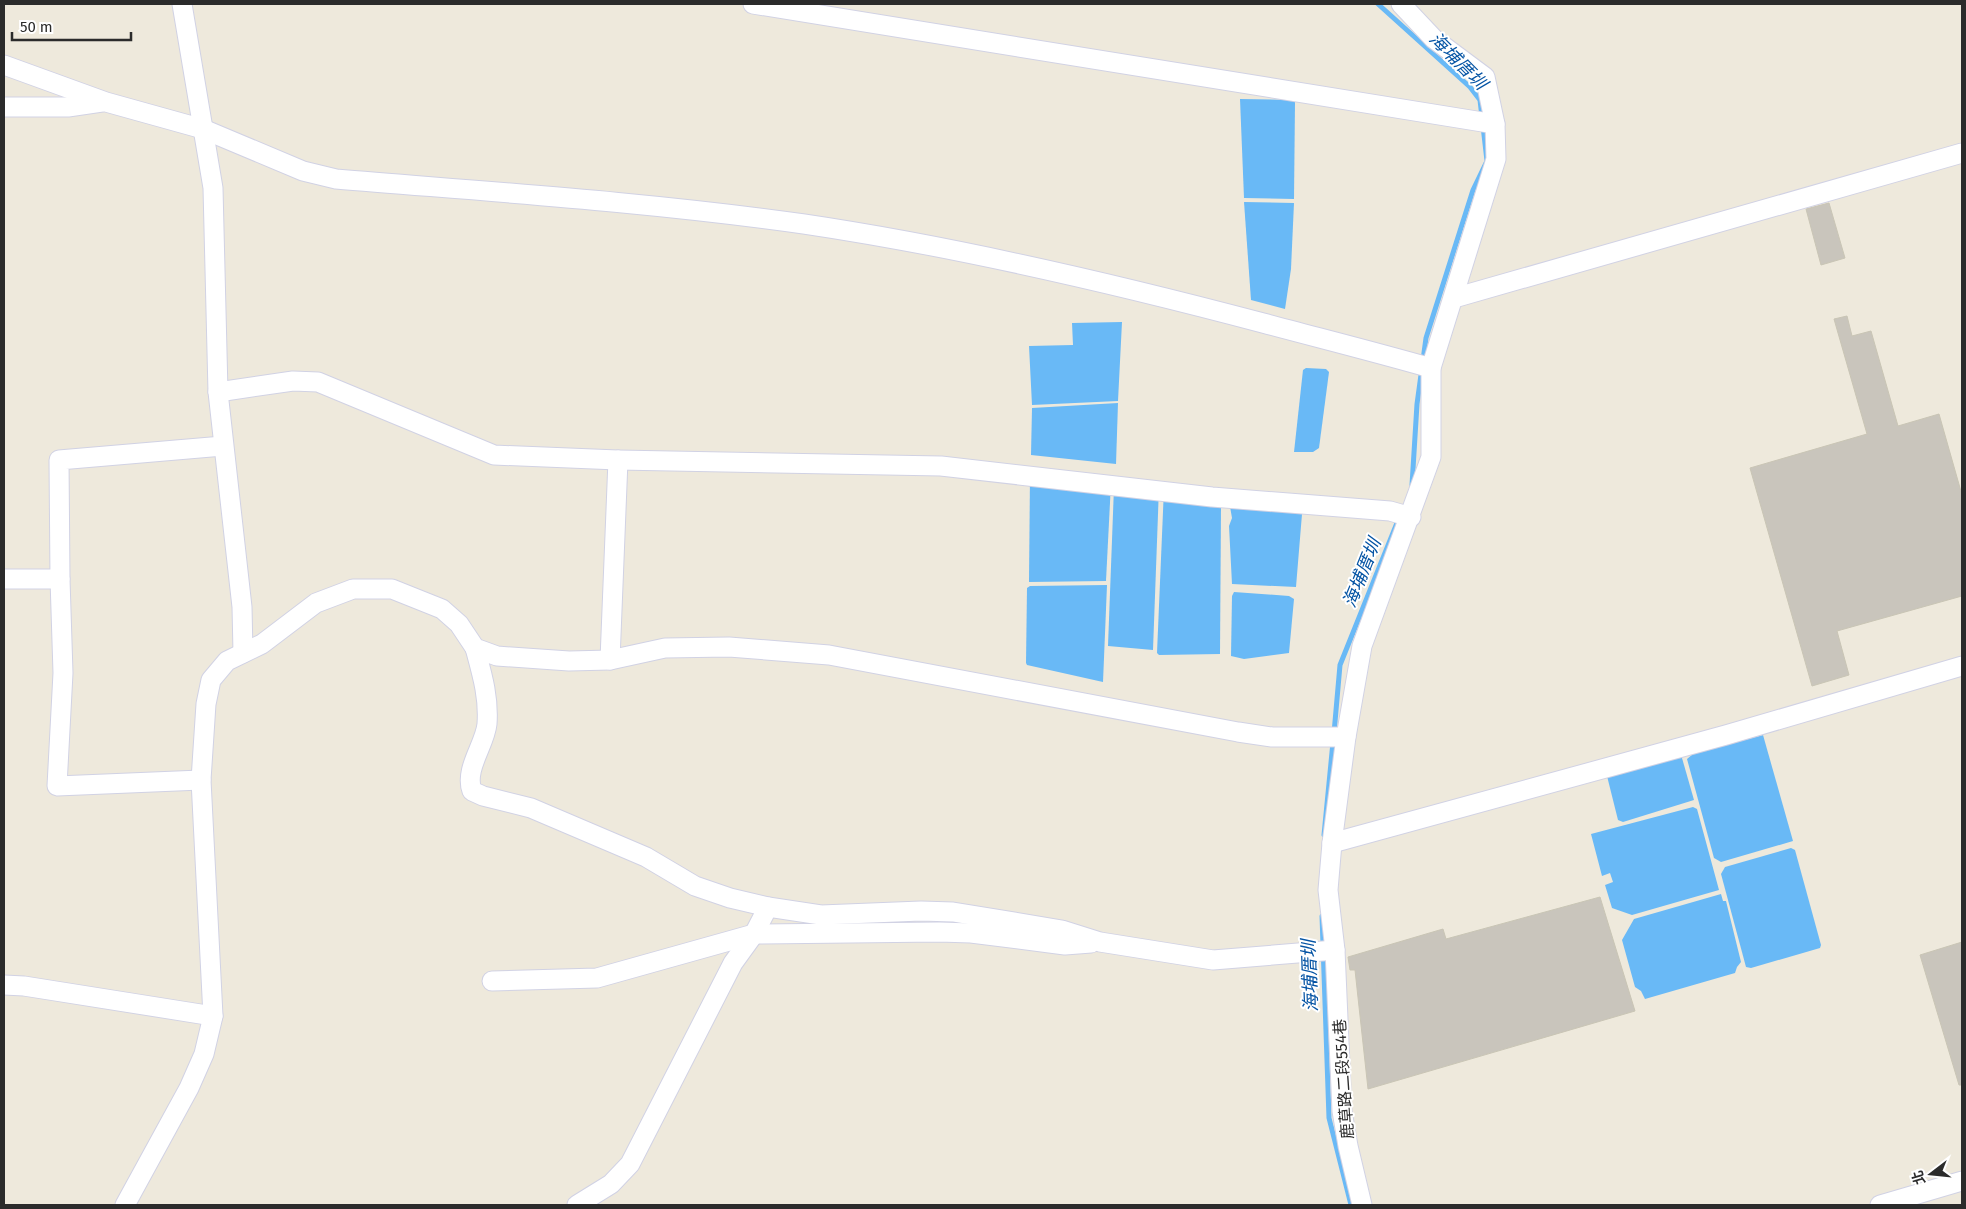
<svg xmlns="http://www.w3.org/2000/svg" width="1966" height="1209" viewBox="0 0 1966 1209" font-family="'Fira Sans','Noto Sans TC',sans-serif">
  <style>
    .water { fill: #69b9f6 }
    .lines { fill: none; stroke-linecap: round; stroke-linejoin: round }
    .stream { stroke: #69b9f6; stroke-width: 5 }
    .building { fill: #c9c5bc; stroke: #c9c5b5 }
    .minor-casing { stroke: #d1d2e4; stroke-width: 21 }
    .minor { stroke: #fff; stroke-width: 19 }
    .labels { text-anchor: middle; stroke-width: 4; stroke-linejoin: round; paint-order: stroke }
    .street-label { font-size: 16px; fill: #2b2b2b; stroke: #fff }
    .water-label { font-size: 18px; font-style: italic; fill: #0554a4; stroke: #fff }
  </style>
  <rect width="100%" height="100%" fill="#eee9dc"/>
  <g class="water">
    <path d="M1240,99L1293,100L1295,102L1294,199L1244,198Z"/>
    <path d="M1244,202L1294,203L1291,269L1285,309L1251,300Z"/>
    <path d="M1122,322L1118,401L1032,405L1029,346L1073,345L1072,323Z"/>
    <path d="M1306,368L1326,369L1329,372L1319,448L1313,452H1294L1303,370Z"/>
    <path d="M1118,403L1116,464L1031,455L1032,408Z"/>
    <path d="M1030,475L1111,483L1106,581L1029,582Z"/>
    <path d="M1114,487H1159L1153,650L1108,646Z"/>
    <path d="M1164,488L1218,492L1221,507L1220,654L1159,655L1157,653Z"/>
    <path d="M1228,495L1303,502L1296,587L1232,584L1229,526L1232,518Z"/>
    <path d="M1107,585L1103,682L1027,665L1026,663L1027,588L1030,586Z"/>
    <path d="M1234,592L1289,596L1294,599L1289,653L1244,659L1231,656L1232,596Z"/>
    <path d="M1763,735L1793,841L1721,862L1714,858L1687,759L1693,754Z"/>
    <path d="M1680,751L1694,800L1623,822L1618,820L1606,772Z"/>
    <path d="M1693,807L1697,809L1719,890L1632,915L1612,908L1605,885L1613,882L1610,873L1602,876L1591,834Z"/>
    <path d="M1791,848L1795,850L1821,945L1820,948L1751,968L1746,967L1721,874L1725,867Z"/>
    <path d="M1721,894L1723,901H1726L1741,962L1737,967L1735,973L1645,999L1641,991L1635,987L1622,940L1634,919Z"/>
  </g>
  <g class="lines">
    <g class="stream">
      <path d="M1378,4L1470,87L1480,100L1487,161L1473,190L1426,338L1417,404L1412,485"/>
      <path d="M1334,733L1340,665L1399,518"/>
      <path d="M1324,835L1333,742"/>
      <path d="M1322,916L1329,1118L1351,1205"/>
    </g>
  </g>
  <g class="building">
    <path d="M1829,203L1845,258L1821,265L1806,209Z"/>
    <path d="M1847,316L1852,336L1871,331L1898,426L1939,414L1962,495V596L1837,631L1849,675L1812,686L1750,468L1867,434L1834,319Z"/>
    <path d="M1600,897L1635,1011L1368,1089L1355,970H1350L1348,957L1443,929L1446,939Z"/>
    <path d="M1962,942V1085H1959L1920,955Z"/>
  </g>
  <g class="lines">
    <g class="minor-casing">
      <g id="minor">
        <path d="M182,4L213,188L218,392L242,607L243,653"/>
        <path d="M753,4L1495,124"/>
        <path d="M4,65L106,102L203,129L303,171L336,179C492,192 649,202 804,224C959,247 1112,283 1263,323C1319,338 1375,352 1431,368"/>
        <path d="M4,107H68L102,102"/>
        <path d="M1454,298L1962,153"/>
        <path d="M218,392L293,381L318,382L494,455L618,460L941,466L1212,497L1390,511L1411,517"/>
        <path d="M4,579H60L59,460L223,446"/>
        <path d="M60,579L63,673L57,786L201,780"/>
        <path d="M475,648C482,674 489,697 487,724C485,745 464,769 472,791L483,796L531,808L646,857L695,886L730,898L768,907L821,915L921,911L953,912L1062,930L1100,942L1213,960L1335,950"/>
        <path d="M610,660L618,460"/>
        <path d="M1332,843L1726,735L1962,666"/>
        <path d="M492,981L597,978L754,934L939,932L971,933L1065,945L1091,943"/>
        <path d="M4,985L24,986L213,1016"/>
        <path d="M125,1205L189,1088L204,1054L213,1016L201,780L206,704L211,680L227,661L262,644L316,603L353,589H392L442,609L459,624L475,648L497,656L569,661L610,660L665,648L729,647L829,655L1238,732L1272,737H1346"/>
        <path d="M577,1205L611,1184L630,1164L733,963L754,934L768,907"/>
        <path d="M1362,1205L1348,1146L1342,1111L1335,950L1328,890L1332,843L1346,737L1362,646L1431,457V368L1496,159L1495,124L1485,77L1434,39L1401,4"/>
        <path d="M1880,1205L1962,1181"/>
      </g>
    </g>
    <use href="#minor" class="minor"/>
  </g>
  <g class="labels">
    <g class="street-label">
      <text transform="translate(1343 1079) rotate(-94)" y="6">鹿草路二段554巷</text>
    </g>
    <g class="water-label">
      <text transform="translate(1458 61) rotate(45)" y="6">海埔厝圳</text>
      <text transform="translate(1362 573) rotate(-68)" y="6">海埔厝圳</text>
      <text transform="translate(1310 976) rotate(-92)" y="6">海埔厝圳</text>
    </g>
  </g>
  <rect width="1966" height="1209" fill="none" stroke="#2b2b2b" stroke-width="10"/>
  <g transform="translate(1931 1174) rotate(254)" stroke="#ffffff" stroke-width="4" paint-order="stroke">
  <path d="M0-4L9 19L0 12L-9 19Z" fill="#2b2b2b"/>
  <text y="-8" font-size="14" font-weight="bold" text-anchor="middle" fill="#2b2b2b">北</text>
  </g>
  <path d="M12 32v8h119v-8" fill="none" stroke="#2b2b2b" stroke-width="2.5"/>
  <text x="20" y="32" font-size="15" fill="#2b2b2b" stroke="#ffffff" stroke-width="4" paint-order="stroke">50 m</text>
</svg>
